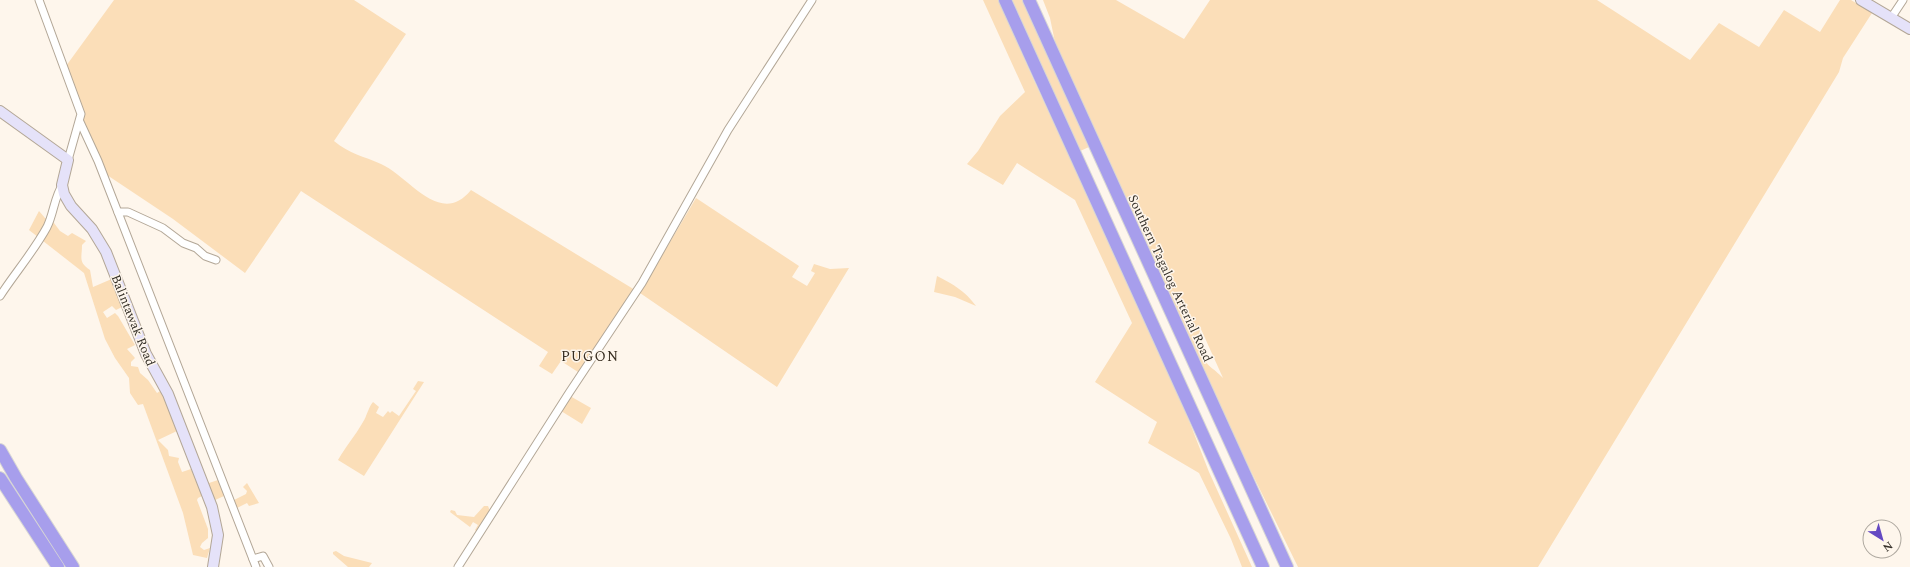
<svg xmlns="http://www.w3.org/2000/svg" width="1910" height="567" viewBox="0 0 1910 567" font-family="Spectral,serif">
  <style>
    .green { fill: #fbdeb8; fill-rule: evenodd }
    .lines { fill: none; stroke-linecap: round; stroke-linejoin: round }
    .street-casing { stroke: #b3a797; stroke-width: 9 }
    .secondary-casing { stroke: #b3a797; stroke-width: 12 }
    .highway-casing { stroke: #d7d6d5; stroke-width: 14 }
    .street { stroke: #fff; stroke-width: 7 }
    .secondary { stroke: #e5e2f9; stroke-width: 10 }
    .highway { stroke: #a79eec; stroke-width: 12 }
    .labels { text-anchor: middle; stroke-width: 3; stroke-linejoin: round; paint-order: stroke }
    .street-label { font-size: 13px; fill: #37322b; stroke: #fef6ec }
    .neighbourhood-label { font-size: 14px; letter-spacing: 1px; fill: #382e21; stroke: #fef6ec }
  </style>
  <rect width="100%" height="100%" fill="#fef6ec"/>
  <g class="green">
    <path d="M114,0H354L406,34L334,141C350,154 363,156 381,164C409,176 440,228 471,190L635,290L578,372L561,361L552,374L539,366L548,352L301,191L245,273L173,219L104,173L82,120L66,66Z"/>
    <path d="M983,0H999L1032,76L1172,377L1209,472L1252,567H1242L1231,539L1199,473L1148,443L1157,422L1095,382L1132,323L1075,200L1017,163L1003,185L967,164L978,151L1000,116L1025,92Z"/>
    <path d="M1009,0H1023L1089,147L1078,152Z"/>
    <path d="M1043,0H1116L1184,39L1210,0H1597L1690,60L1719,23L1759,47L1784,10L1820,32L1840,0H1851L1872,13L1843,58L1839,72L1538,567H1298L1213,394L1056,47L1050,18ZM1199,327H1200L1223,378C1214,368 1202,364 1200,349C1199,342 1201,334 1199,327Z"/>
    <path d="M696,198L799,266L792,277L807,286L815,273L811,271L814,264L830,269L849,268L777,387L640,293Z"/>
    <path d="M39,211L45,218L51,219L60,231L68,236L72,233L86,241L82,245C82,258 78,262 90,270L93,287L114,278L124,306L116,310L112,306L103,312L107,318L115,313L118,316L135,345L127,349L135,358L131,362V366L138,367L140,373L148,380L157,393L162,390L176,422L173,423L177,431L158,440L168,450L169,456L179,458L178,462L182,472L191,469L202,496L198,498L197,500L208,529V538L202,543L200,547L204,550L210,548L207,558L193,555L183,513L143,404L138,405L130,393L129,378L115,358L105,339L84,273L29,230Z"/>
    <path d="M937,276C953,284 965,291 976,306L955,297L934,292Z"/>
    <path d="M418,381L424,382L364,476L338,460C346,446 355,436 363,422C367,416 368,408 373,402L379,407L376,413L383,417L388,411L390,413L392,411L399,416L416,391L413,389Z"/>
    <path d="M570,396L591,408L582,424L561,411Z"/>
    <path d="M218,480L224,496L213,501L206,484Z"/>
    <path d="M247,483L259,503L249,506L247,503L235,509L232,501L246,494L247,491L243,487Z"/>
    <path d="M484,506H488L490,511L477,532L475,530L478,525L473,522L470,527L450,512L451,510L455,511L457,515L474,517Z"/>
    <path d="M336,551L344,556L372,563L369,567H348L333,554V552Z"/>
  </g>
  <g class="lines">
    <g class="street-casing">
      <g id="street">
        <path d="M39,0L81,114L68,160"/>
        <path d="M1891,18L1903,0"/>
        <path d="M80,122L98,161L256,567"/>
        <path d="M118,212H128L163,228L183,243L196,248L205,256L216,260"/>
        <path d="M0,296C15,273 34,251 47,227C54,213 54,197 63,184"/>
        <path d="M253,559L263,556L269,567"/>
        <path d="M458,567L569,393L642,283L728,130L812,0"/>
      </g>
    </g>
    <g class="secondary-casing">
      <g id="secondary">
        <path d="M1861,0L1910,29"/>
        <path d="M0,111L68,160L62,185L64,194L71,206L92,229L106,252L146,354L168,394L212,507L218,535L213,567"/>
      </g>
    </g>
    <g class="highway-casing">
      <g id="highway">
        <path d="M1005,0L1263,567"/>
        <path d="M1029,0L1287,567"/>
        <path d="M0,450L16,478L73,567"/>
        <path d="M0,478L58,567"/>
      </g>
    </g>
    <use href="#street" class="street"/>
    <use href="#secondary" class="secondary"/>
    <use href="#highway" class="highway"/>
  </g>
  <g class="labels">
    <g class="street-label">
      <text transform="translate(1171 278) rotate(65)" y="5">Southern Tagalog Arterial Road</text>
      <text transform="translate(134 320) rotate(68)" y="5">Balintawak Road</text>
    </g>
    <g class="neighbourhood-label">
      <text x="590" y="361">PUGON</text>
    </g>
  </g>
  <g transform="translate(1882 539) rotate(143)"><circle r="19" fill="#fef6ec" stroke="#aea89f"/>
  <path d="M0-3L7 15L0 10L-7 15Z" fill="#6449c2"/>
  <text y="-6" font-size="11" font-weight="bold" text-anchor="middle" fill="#37322b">N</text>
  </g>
</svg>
